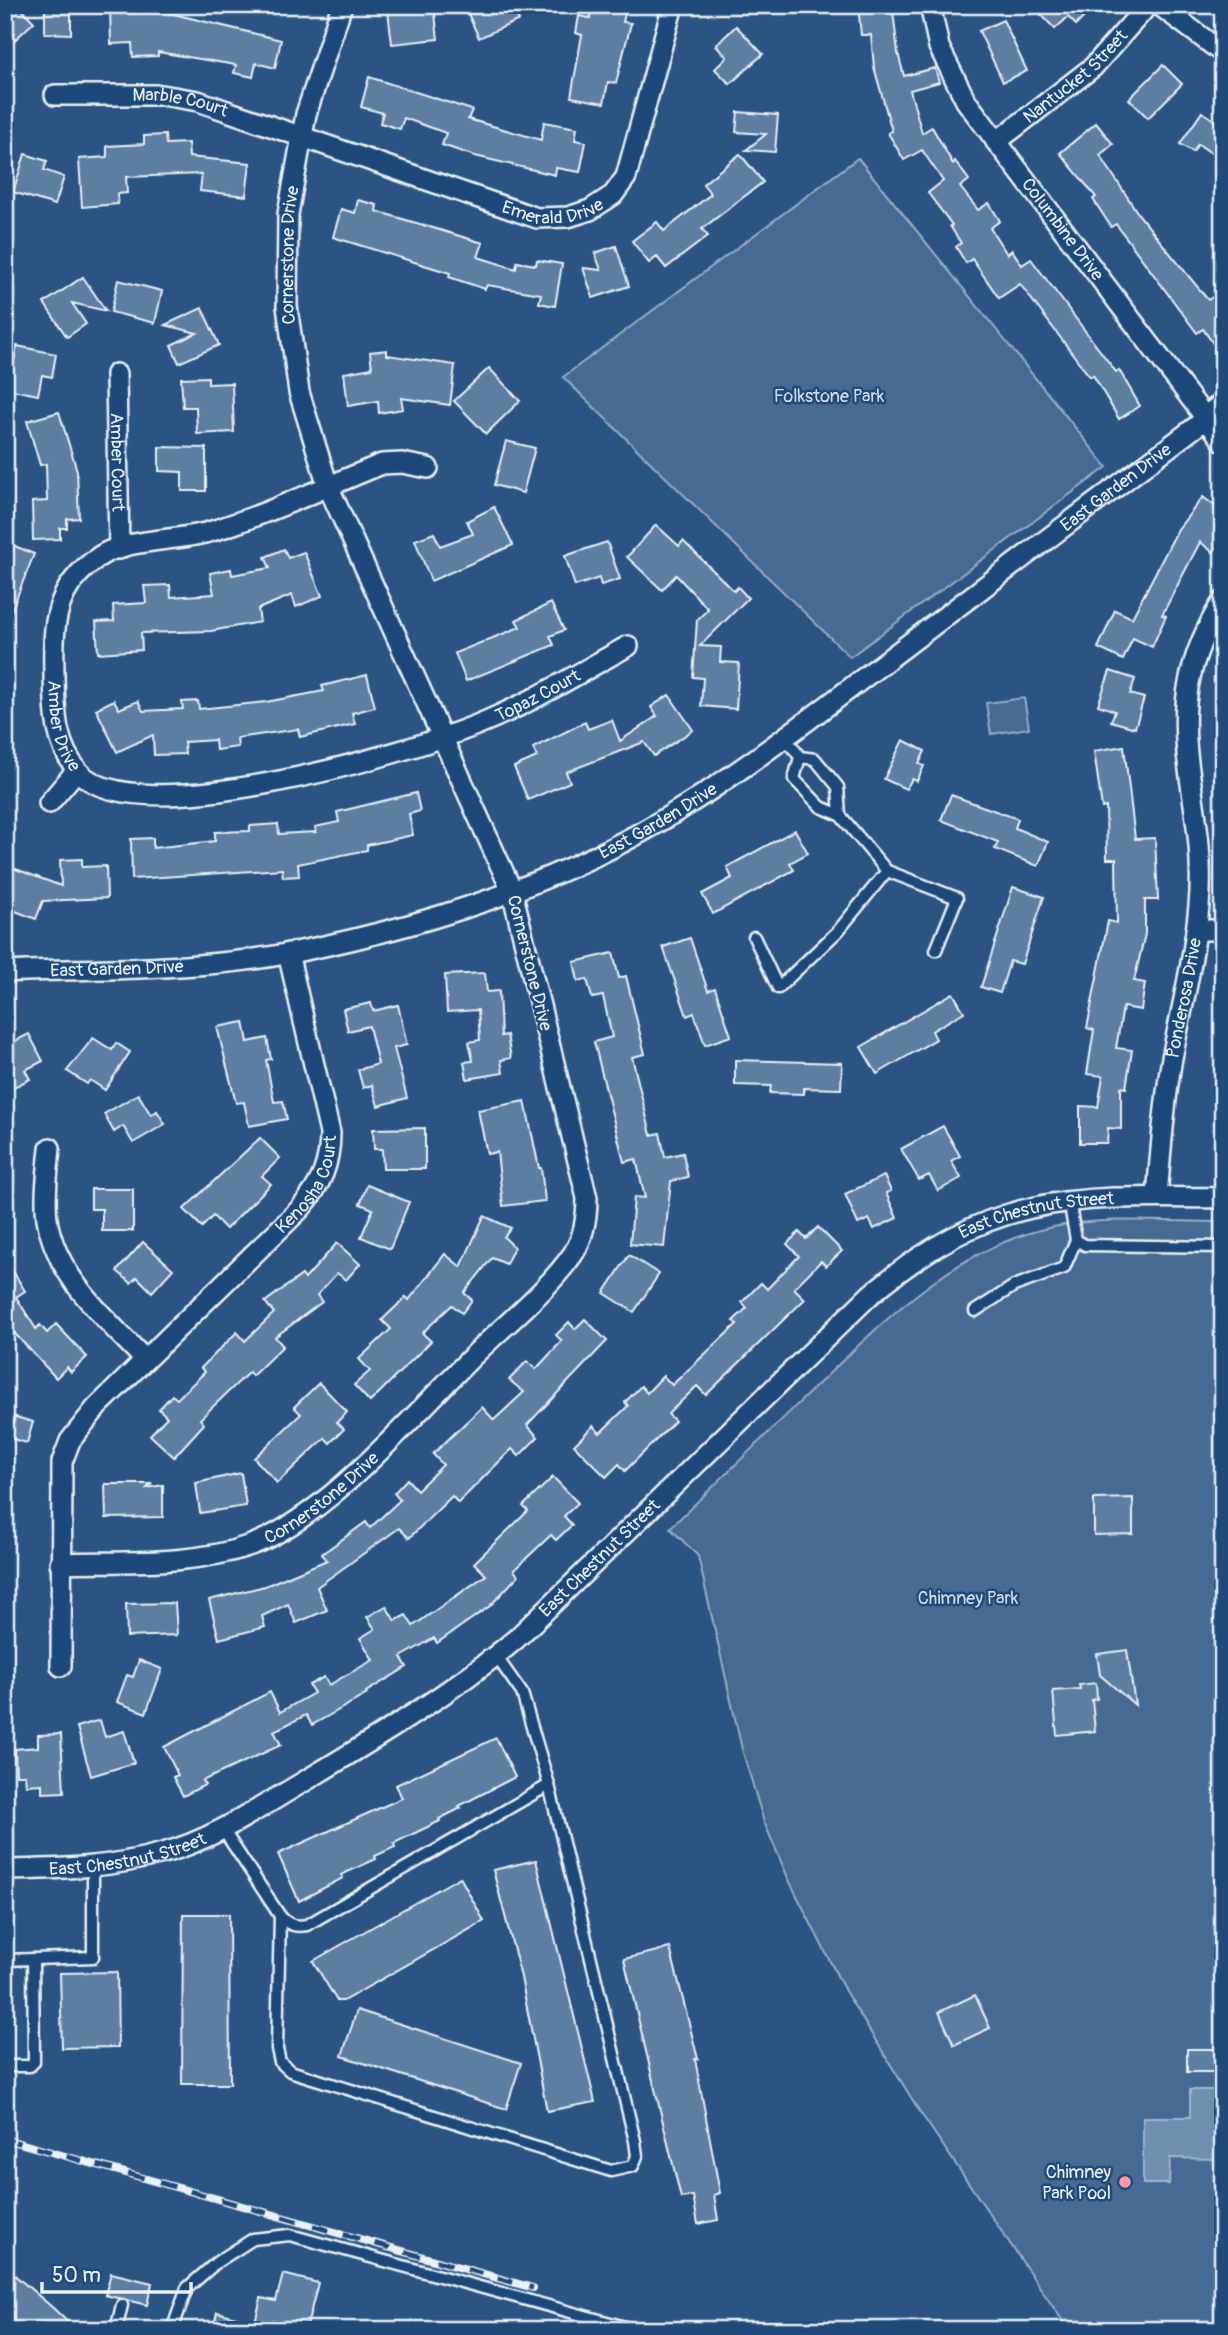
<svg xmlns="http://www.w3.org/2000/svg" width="1228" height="2335" viewBox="0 0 1228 2335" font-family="Pangolin,sans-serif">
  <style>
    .green { fill: #476b93; stroke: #98aec6; stroke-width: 2 }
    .water { fill: #708ead; stroke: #a0b6cb; stroke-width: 2 }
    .building { fill: #5d7da1; stroke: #e8f1f8; stroke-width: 2 }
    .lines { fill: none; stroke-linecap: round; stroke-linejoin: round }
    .service-casing { stroke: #e8f1f8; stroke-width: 15 }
    .minor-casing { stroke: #e8f1f8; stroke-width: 24 }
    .tertiary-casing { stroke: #e8f1f8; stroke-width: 30 }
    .service { stroke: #1f4a7a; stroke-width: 10 }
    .minor { stroke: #1f4a7a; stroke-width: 19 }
    .tertiary { stroke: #1f4a7a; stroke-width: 24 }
    .rail-casing { stroke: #e8f1f8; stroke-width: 8 }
    .rail { stroke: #1f4a7a; stroke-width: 5; stroke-dasharray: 16; stroke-linecap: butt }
    .poi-dot { fill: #ff9aa2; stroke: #1f4a7a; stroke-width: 2.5 }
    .labels { text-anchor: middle; stroke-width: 5; stroke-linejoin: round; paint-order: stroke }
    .street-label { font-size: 18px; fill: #e8f1f8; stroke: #1f4a7a }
    .park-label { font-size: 18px; fill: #d0dde9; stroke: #1f4a7a }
    .poi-label { font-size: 18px; fill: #e8f1f8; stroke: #1f4a7a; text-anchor: end }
  </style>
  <rect width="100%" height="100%" fill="#2b5482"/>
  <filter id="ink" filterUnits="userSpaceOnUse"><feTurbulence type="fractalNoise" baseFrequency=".0143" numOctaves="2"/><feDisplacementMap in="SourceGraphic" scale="14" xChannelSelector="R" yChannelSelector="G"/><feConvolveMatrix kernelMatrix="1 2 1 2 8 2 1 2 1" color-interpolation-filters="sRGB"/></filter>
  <g filter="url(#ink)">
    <g class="green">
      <path d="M858,158L1107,467L850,657L563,377Z"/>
      <path d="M1024,698L1029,728L991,734L986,703Z"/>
      <path d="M1223,1222V2330H1069L920,2112L845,1991L788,1878L764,1822L742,1749L698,1556L670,1528C716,1484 762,1439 807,1395C879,1326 951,1248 1053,1227C1107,1216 1168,1222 1223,1222Z"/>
    </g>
    <path class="water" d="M1190,2090H1218L1217,2159L1170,2158L1169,2184H1143V2117H1190Z"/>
    <g class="building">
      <path d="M5,5H18L34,22L5,49Z"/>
      <path d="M45,5H71V34L45,33Z"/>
      <path d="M110,5H127V11L157,10L281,40L275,68L256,63L253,77L234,73L236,65L158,52V56L133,57L132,43L111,44Z"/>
      <path d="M464,5H512L519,20L479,38Z"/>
      <path d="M593,5H627L623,22L631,23L616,83L608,82L604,103L571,97L582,35L576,33L579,16L590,18Z"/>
      <path d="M858,5H887L888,12L893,11L898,53L904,76L935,68L939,82L910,90L922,133L932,127L953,164L955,161L969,180L960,187L978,210L989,203L1000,221L990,228L1007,254L1012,250L1022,265L1031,259L1116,372L1119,370L1140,406L1119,419L1093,375L1090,377L1020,284L999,298L972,259L966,263L956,247L961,243L950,226L952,225L928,193L943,181L922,150L904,160L888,133L892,131L874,67L871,35H861Z"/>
      <path d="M1032,5H1096L1076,25L1068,17L1055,29Z"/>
      <path d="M434,6L438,39L392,44L388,11Z"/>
      <path d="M1003,20L1027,71L1003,82L979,31Z"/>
      <path d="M736,26L763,54L730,84L715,69L727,57L716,45Z"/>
      <path d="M1163,65L1182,84L1148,118L1129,99Z"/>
      <path d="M369,77L472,110L468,119L541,140L544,122L577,128L575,140L586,142L580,172L556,168L555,175L475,156L442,145L446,133L404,118L400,129L380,123L383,113L361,107Z"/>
      <path d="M738,112L778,115L775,152L746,150L766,134L736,132Z"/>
      <path d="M1202,112L1223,126V161L1198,144L1193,152L1180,144Z"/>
      <path d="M1096,123L1113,144L1100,155L1139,215L1208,300L1223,290V358L1203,329L1197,333L1116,224L1111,227L1093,199L1096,197L1060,153Z"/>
      <path d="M165,135L166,144L188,143L189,157L250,163L246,196L200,191L202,174L126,177L127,193L117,194L118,204L82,207L79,159L107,157V146L144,144V136Z"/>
      <path d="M25,154L47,161L44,170L64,177L55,205L13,192Z"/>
      <path d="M740,154L763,182L702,229L708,236L666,268L657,257L649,263L632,241L657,222L664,231L711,194L703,184Z"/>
      <path d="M358,200L377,205L376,211L483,243L478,257L516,269L517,262L536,265L537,260L562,264L555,306L539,303L541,294L487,285L485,289L449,277L450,273L333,237L341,209L355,213Z"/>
      <path d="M616,246L629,286L593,298L583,268L601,270L595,253Z"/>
      <path d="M83,277L106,311L72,303L86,324L67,337L44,303Z"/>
      <path d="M118,280L162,291L155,323L111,312Z"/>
      <path d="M202,308L219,345L179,363L171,345L197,333L165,325Z"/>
      <path d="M17,346L56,354L52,377L42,375L38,395L8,389Z"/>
      <path d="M387,350V355L455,365L450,405L401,398L403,409L379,413L378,401L348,406L344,373L372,368L370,352Z"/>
      <path d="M489,368L520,401L486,434L454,401Z"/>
      <path d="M208,377V384L232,383L234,432L197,434L196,407H183L181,378Z"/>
      <path d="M59,412L77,471L79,518L67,519V528H60V539L33,540L32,502L47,501L46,464L40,465L27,421Z"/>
      <path d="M506,441L535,448L523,493L494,485Z"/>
      <path d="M159,447L206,448V491H182V472L159,471Z"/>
      <path d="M1203,497L1223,512V519L1216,528L1223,533V539L1213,552L1200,542L1162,615L1166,616L1152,647L1133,638L1123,660L1098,648L1115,610L1132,618L1178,529Z"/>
      <path d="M494,507L513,545L431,581L415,540L434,533L440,546L473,534L467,521Z"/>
      <path d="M656,525L679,546L683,541L734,591L738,587L748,598L700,646L721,647L720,662L739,663L736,709L701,706L703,678L693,677L697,620L708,609L676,575L662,590L627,557Z"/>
      <path d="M5,542L34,554L6,624L5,623Z"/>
      <path d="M607,542L620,579L601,585L599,578L575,586L565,556Z"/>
      <path d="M284,549L288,558L304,552L322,596L296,607L292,595L258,609L260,622L211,631L141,633L142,650L98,653L96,622L114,621L113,605L146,603L144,586L170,585L171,597L214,594L210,573L231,569L232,575L270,568L265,557Z"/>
      <path d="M551,603L564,630L550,636L554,645L466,681L455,653L520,627L516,620Z"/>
      <path d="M1110,671L1135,679L1130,694L1144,698L1135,728L1111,721L1115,711L1098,705Z"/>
      <path d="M367,675L375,707L352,713L355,724L300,737L298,729L237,738L238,747L216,750L215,740L184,742L185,754L154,755L153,735L117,752L96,709L114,700L119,709L138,701L143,711L183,709L182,702L198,701L199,709L266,702L324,691L322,686Z"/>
      <path d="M669,695L693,730L654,756L644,742L566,772L570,782L528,800L514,767L537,757L533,748L585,722L588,729L612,720L620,741L657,716L651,707Z"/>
      <path d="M903,740L925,751L919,764L924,766L917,781L912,779L906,789L884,779Z"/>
      <path d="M1124,746L1135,839L1155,838L1158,900H1145V934L1134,981L1145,983L1141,1010L1123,1007L1116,1048L1132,1050L1126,1088L1121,1087V1129L1108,1128L1107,1143H1080V1106L1098,1107L1103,1076L1087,1074L1094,1030L1087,1028L1108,921L1117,923L1116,859H1107L1106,807L1102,808L1094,751Z"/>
      <path d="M416,793L420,811L409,814L413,835L367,845V850L298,864L299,876L283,877L282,869L132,879L131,839L153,838V848L215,841V832L250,831V826L278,824L279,834L316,832L315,827L339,822L337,812Z"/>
      <path d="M951,795L1018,819L1015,828L1048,842L1038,866L995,849L998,842L941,820Z"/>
      <path d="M795,830L808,853L790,863L794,870L713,914L702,894L732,878L727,867Z"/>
      <path d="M82,859V867L106,866L107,898L43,901L36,919L5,907V865L61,886L60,860Z"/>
      <path d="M1013,887L1044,897L1022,964L1010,961L1000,993L981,987Z"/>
      <path d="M690,938L708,991L715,988L731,1036L705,1045L694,1013L687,1016L663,947Z"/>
      <path d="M613,953L619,978L626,976L645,1054L632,1057L651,1135L660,1133L665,1157L683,1153L688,1177L671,1181L664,1247L630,1244L634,1197L645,1198L636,1159L624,1162L594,1042L612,1037L603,996L592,998L587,979L578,981L574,962Z"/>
      <path d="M485,973L487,992L499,991L501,1036L507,1035L511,1058L501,1060L503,1073L467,1079L464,1062L473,1061L469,1042L480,1040L478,1010L447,1012L445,975Z"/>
      <path d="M953,993L964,1012L932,1031L936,1039L877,1074L861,1047Z"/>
      <path d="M371,1003L373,1011L398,1005L407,1045L394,1048L407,1098L378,1106L372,1085L363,1088L358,1070L378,1064L369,1026L348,1031L343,1009Z"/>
      <path d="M244,1022L248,1042L267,1038L271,1059L266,1060L274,1102L283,1101L287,1119L249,1126L244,1102L236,1103L217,1027Z"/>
      <path d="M29,1034L43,1061L25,1070L30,1079L12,1088L5,1075V1046Z"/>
      <path d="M93,1038L112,1050L116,1043L130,1052L105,1090L90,1080L87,1084L67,1071Z"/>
      <path d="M735,1060L842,1063L841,1089L804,1088V1094L770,1093L771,1086L735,1085Z"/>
      <path d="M138,1094L151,1115L157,1111L165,1124L133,1143L123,1126L114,1132L104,1114Z"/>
      <path d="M525,1101L539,1168H541L545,1201L503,1206L497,1152L487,1154L478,1110Z"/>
      <path d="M943,1126L960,1156L951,1161L961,1178L938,1191L929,1175L919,1180L901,1149Z"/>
      <path d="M425,1128V1169H383L382,1149H374L373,1129Z"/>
      <path d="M260,1138L280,1158L262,1176L271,1184L226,1229L213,1216L202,1227L184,1209Z"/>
      <path d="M884,1176L891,1191L886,1193L897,1218L874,1229L869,1219L858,1224L845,1194Z"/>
      <path d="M367,1185L409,1202L390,1249L361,1237L373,1209L360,1204Z"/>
      <path d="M91,1189H133V1231H102V1209H91Z"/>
      <path d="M484,1216L511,1228L504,1237L514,1247L506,1264L492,1258L464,1293L472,1300L462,1313L452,1305L422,1333L431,1341L370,1402L354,1385L370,1371L359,1359L391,1329L382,1320L406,1297L409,1300L445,1254L461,1267Z"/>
      <path d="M818,1227L842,1251L826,1266L821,1261L794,1288L805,1299L706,1395L697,1386L668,1414L675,1421L625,1471L619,1464L606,1477L574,1445L593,1426L600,1433L628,1406L625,1402L641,1386L647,1393L663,1376L672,1385L737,1324L733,1321L747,1308L742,1302L761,1283L767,1289L799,1256L787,1244L799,1232L806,1239Z"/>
      <path d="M143,1242L173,1269L152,1292L137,1277L131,1283L117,1271Z"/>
      <path d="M337,1243L360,1264L346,1280L337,1273L317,1295L322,1302L275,1337L283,1346L252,1376L249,1372L200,1419L204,1424L174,1457L150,1435L167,1417L159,1409L172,1395L177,1399L205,1372L201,1368L237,1332L245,1341L274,1313L265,1302L302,1275L305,1279Z"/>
      <path d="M629,1255L659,1274L634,1312L604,1293Z"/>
      <path d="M5,1258L25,1291L16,1297L36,1329L40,1325L47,1333L56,1324L87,1357L71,1372L67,1367L56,1378L5,1323Z"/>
      <path d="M585,1319L607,1341L527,1425L538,1437L519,1456L512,1449L458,1503L452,1496L409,1538L399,1528L317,1587L327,1610L296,1623L288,1604L262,1616L265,1627L219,1639L209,1600L265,1586L327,1560L322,1554L366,1522L370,1528L400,1500L394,1493L407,1479L417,1490L443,1465L433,1454L482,1407L494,1420L524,1392L509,1380L527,1361L536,1369L562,1341L556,1335L569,1322L575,1329Z"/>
      <path d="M319,1383L347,1412L337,1422L344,1429L330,1443L325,1438L277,1483L254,1458L301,1414L294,1407Z"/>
      <path d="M5,1414L33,1422L27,1443L5,1437Z"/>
      <path d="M241,1473L246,1506L200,1513L196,1483Z"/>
      <path d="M553,1477L578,1503L564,1516L572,1525L556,1540L551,1535L514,1570L518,1576L490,1606L437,1643L434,1638L401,1657L407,1667L366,1692L367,1694L312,1725L306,1715L274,1731L281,1745L202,1781L205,1785L183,1796L173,1777L178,1775L164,1747L270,1692L280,1712L314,1693L309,1685L324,1677L329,1685L373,1660L360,1638L375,1629L367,1617L386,1606L395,1621L406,1615L413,1626L486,1575L474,1563L528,1511L523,1506Z"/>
      <path d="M105,1484H151L147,1488L163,1485V1517L106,1518Z"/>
      <path d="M1133,1498V1534L1094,1535V1499Z"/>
      <path d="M175,1603L177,1635L127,1637L126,1604Z"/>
      <path d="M1127,1650L1135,1705L1100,1675L1097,1654Z"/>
      <path d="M139,1660L162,1669L146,1713L117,1702L127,1675L133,1677Z"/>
      <path d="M1096,1683L1097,1699L1092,1700L1095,1731L1057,1735L1053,1691L1080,1689L1079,1685Z"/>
      <path d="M100,1720L105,1737L124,1731L134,1763L91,1776L77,1727Z"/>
      <path d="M61,1734L64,1792L42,1793V1784L26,1785L25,1775H16L15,1749L38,1747V1735Z"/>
      <path d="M496,1738L515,1777L459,1806L461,1808L439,1819L440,1821L394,1843L395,1847L375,1856L376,1859L341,1875L343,1878L299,1901L278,1854L402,1798L396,1785Z"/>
      <path d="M536,1860L595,2102L547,2111L521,1977L493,1870Z"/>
      <path d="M460,1877L484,1921L343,2001H337L313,1961Z"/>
      <path d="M183,1914H229L230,2084H182Z"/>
      <path d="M670,1948L698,2059H695L720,2193L714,2195L718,2220L698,2224L693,2196L681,2198L624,1959Z"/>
      <path d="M117,1972L118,2047L62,2048L60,1973Z"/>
      <path d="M975,1995L990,2028L954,2045L939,2012Z"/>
      <path d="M357,2010L521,2063L506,2109L342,2056Z"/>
      <rect x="1187" y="2049" width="31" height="23"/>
      <path d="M5,2267L53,2308L76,2330H5Z"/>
      <path d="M111,2273L152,2283L147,2305L105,2295Z"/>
      <path d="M283,2274L318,2283L306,2330H213L217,2312L255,2322L261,2298L276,2301Z"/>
    </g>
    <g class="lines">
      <g class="service-casing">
        <g id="service">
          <path d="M785,737L800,757L815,759L838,787L840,815L821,807L794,779L800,757"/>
          <path d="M887,871L957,898L936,950"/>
          <path d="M754,937L778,988L838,931L887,871L840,815"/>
          <path d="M1069,1200L1076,1240L1085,1245L1223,1247"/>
          <path d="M975,1311L1014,1286L1064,1268L1076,1240"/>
          <path d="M222,1828L280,1916C288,1925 295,1927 307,1925L549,1785L522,1693L496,1656"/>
          <path d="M280,1916L277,2049L280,2062L290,2071L611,2171L633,2166L637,2156L635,2141L549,1785"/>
          <path d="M5,1960L93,1957V1866"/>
          <path d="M5,2066H30L34,2062L33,1959"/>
          <path d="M116,2330L122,2305"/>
          <path d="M172,2330L187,2288L217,2262L253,2239L290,2235L636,2330"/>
        </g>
      </g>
      <g class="minor-casing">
        <g id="minor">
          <path id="s1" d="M930,5L939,47L966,101L1223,441"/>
          <path d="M1159,5L1223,53"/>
          <path id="s2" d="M55,95H162L198,101L537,218L568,217L590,210L613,195L626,177L673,5"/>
          <path id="s3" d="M996,142L1093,67L1148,5"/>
          <path id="s4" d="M116,374L119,549"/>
          <path id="s5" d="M428,468L402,463L382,464C325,487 268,514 209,532C178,541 125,539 100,556C53,588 53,624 54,675C55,709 54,743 78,771C134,835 408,753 479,724C531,703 579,673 628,646"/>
          <path d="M49,803L77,770"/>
          <path d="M1196,930H1223"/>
          <path id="s6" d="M5,972C100,968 198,971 291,953C411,929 531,893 638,834C727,785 809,719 890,658C995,579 1100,499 1206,419"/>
          <path d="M50,1148C48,1171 44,1196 47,1219C56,1278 107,1319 145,1360"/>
          <path id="s7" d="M1157,1196C1161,1150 1164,1103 1172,1058C1182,1007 1194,958 1199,906C1210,788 1148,718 1223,601"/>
          <path id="s8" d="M60,1563C122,1561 192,1566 251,1545C328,1517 416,1412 476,1353C508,1322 547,1291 573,1254C584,1237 587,1218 587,1198L512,891L328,486L299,392L287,306L288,214L306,114L342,5"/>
          <path id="s9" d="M61,1666L62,1462L70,1441L97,1407L301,1208C321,1185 330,1164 330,1133L288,953"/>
          <path id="s10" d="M5,1870C59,1869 111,1868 163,1853C212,1840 257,1809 300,1784C375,1739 449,1695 516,1639L870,1295C991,1192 1072,1196 1223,1198"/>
        </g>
      </g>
      <g class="tertiary-casing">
        <path id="tertiary" d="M1206,419L1223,406"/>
      </g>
      <use href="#service" class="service"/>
      <use href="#minor" class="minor"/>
      <use href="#tertiary" class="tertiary"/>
      <g class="rail-casing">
        <path id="rail" d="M5,2139L533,2288"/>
      </g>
      <use href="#rail" class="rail"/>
    </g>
  </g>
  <circle class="poi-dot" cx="1125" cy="2182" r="7"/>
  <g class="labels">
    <g class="street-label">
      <text dy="6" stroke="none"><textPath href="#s3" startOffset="103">Nantucket Street</textPath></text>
      <text dy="6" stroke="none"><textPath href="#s2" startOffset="126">Marble Court</textPath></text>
      <text dy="6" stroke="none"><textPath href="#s2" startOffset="518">Emerald Drive</textPath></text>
      <text dy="6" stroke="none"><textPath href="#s1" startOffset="264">Columbine Drive</textPath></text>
      <text dy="6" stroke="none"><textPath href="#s8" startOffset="1685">Cornerstone Drive</textPath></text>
      <text dy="6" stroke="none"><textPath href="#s4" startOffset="88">Amber Court</textPath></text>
      <text dy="6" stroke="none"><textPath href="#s6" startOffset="1246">East Garden Drive</textPath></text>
      <text dy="6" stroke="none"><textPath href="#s5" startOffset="1062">Topaz Court</textPath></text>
      <text dy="6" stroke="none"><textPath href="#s5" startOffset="532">Amber Drive</textPath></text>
      <text dy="6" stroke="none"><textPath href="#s6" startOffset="679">East Garden Drive</textPath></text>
      <text transform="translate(530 963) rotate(76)" y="6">Cornerstone Drive</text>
      <text dy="6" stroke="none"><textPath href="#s6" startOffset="112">East Garden Drive</textPath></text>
      <text dy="6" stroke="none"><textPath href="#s7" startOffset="200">Ponderosa Drive</textPath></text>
      <text dy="6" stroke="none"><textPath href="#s9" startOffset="579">Kenosha Court</textPath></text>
      <text dy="6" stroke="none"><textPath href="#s10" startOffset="1256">East Chestnut Street</textPath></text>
      <text dy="6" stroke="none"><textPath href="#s8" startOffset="278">Cornerstone Drive</textPath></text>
      <text dy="6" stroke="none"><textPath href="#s10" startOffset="690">East Chestnut Street</textPath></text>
      <text dy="6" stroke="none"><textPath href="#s10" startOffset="124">East Chestnut Street</textPath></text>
    </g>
    <g class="park-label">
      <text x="829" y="402">Folkstone Park</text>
      <text x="968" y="1604">Chimney Park</text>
    </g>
    <g class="poi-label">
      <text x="1111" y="2178">Chimney<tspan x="1111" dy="21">Park Pool</tspan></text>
    </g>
  </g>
  <rect width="1228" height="2335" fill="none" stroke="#1f4a7a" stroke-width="28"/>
  <rect x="14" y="14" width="1200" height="2307" fill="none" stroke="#e8f1f8" stroke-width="2.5" filter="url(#ink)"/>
  <path d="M42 2282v10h149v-10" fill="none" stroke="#e8f1f8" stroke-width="3.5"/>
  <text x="52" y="2282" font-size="21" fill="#e8f1f8" stroke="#1f4a7a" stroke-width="5" paint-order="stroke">50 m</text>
</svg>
